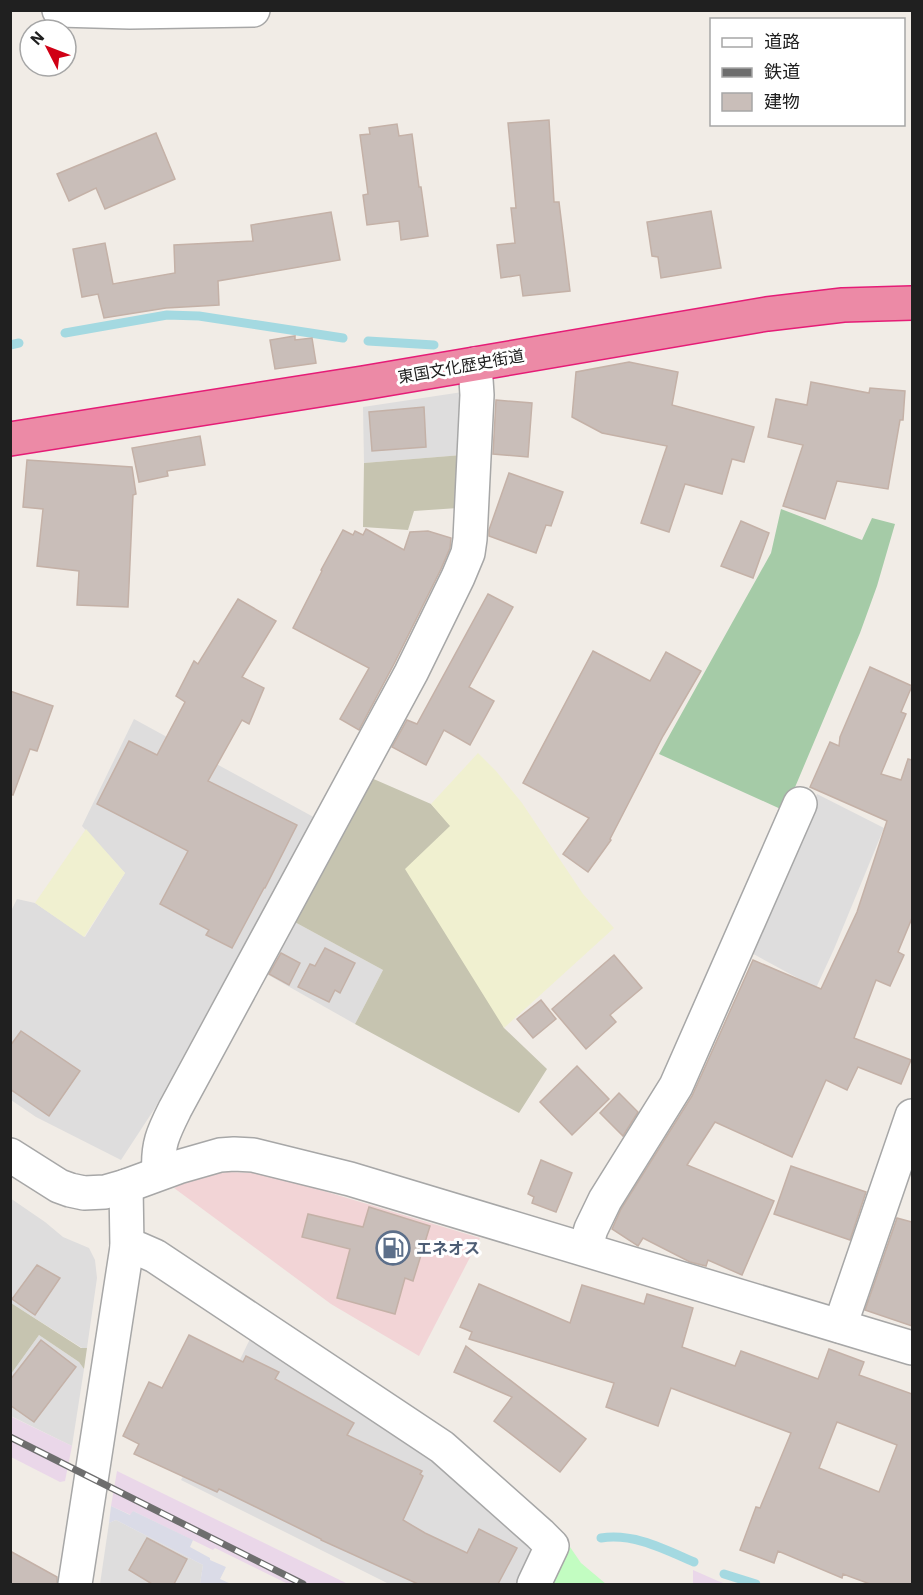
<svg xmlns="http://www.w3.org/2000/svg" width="923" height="1595" viewBox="0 0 923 1595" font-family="'IBM Plex Sans','Noto Sans JP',sans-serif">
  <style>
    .residential { fill: #dedddd }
    .commercial { fill: #f2d4d6 }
    .industrial { fill: #ead7e9 }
    .construction { fill: #c6c4b0 }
    .farmland { fill: #f0f0d0 }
    .cemetery { fill: #a5cba7 }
    .park { fill: #c2fdc1 }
    .plaza { fill: #dadbe7 }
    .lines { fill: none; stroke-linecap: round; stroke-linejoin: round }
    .stream { stroke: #a4d9e1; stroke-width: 9 }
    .building { fill: #c9beb9; stroke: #c4b1a7; stroke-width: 1.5; fill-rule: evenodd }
    .minor-casing { stroke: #a7a7a7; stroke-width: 36 }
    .highway-casing { stroke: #e51c76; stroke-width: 36 }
    .minor { stroke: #fff; stroke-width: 33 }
    .highway { stroke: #ec8aa6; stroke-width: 33 }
    .rail-casing { stroke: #6e6e6e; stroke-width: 7 }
    .rail { stroke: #fff; stroke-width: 4.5; stroke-dasharray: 14; stroke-linecap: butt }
    .labels { text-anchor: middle; stroke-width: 6; stroke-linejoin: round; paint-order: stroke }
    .street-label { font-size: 16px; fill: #202020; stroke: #fff }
    .service-label { font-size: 16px; font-weight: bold; fill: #4e5e75; stroke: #fff; text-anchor: start }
  </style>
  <rect width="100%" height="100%" fill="#f1ece6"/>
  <g class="residential">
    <path d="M469,391L462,455L364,463L363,407Z"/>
    <path d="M134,719L319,820L237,965L234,963L155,1108L121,1160L36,1117L11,1100V911L17,899L35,903L85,937L125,873L82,826Z"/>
    <path d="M817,794L884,828L834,949L816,988L746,950Z"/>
    <path d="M291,920L383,970L355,1024L263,972Z"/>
    <path d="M10,1198L45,1222L63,1237L89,1248L95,1260L97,1278L87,1348H82L11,1303Z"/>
    <path d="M39,1335L79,1362L84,1369L72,1446L11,1416V1374Z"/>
    <path d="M250,1339L451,1470L529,1535L533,1552L519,1584H389L181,1480Z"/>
    <path d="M116,1520L203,1565L200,1584H100L109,1523Z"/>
  </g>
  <path class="commercial" d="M228,1172L253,1173L284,1179L480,1238L419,1356L331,1304L174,1188L192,1179L215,1173Z"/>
  <g class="industrial">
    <path d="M10,1416L72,1446L65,1481L60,1482L11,1457Z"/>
    <path d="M117,1471L348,1584H288L215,1548L213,1550L133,1511L131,1515L111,1506Z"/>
    <path d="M693,1570L718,1581L726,1584H693Z"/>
  </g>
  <g class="construction">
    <path d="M462,455L458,508L414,511L408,530L363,527L364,463Z"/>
    <path d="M369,777L431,804L450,825L504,1028L547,1069L519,1113L355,1024L383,970L291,920Z"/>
    <path d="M11,1303L81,1348H87L84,1369L79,1362L39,1335L11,1374Z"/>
  </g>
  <g class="farmland">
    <path d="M478,753L496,771L522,803L583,894L614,928L504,1028L405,869L450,826L431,804Z"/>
    <path d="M86,829L125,873L84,937L35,903Z"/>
  </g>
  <path class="cemetery" d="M781,509L862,540L872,518L895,524L877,586L860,633L785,811L659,754L771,553Z"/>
  <path class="park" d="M570,1547L581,1563L606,1584H553Z"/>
  <path class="plaza" d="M111,1506L130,1515L133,1511L193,1540L190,1547L210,1558V1560L226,1567L220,1579L231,1584H200L203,1565L116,1520L109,1523Z"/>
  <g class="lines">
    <g class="stream">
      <path d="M65,333L167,315L199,316L343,338"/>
      <path d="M368,341L434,345"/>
      <path d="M10,345L19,343"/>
      <path d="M601,1538C634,1533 664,1549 694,1562"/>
      <path d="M724,1574L756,1584"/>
    </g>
  </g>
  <g class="building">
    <path d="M549,120L554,202H559L570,291L523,296L520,275L501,278L497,245L515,243L511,208H516L508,123Z"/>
    <path d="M397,124L399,136L412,134L419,187H421L428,236L401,240L399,221L367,225L363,195L368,194L360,135L370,134L369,128Z"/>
    <path d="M156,133L175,179L105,209L96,188L69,201L57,174Z"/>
    <path d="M711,211L721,268L661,278L658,257L652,256L647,222Z"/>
    <path d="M331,212L340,260L218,281L219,305L166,308L104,318L98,294L82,297L73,249L105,243L113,284L175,273L174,245L253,241L251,225Z"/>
    <path d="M295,336V340L312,338L316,363L275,369L270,340Z"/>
    <path d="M629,362L678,372L672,405L754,427L744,462L732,459L722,494L685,484L669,532L641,523L667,446L602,433L572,417L576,372Z"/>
    <path d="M811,382L869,393L870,388L905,391L903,420H900L888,489L837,481L825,519L783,506L803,445L768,437L776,399L807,405Z"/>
    <path d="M496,400L532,403L528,457L493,454Z"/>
    <path d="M424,407L426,447L372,451L369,412Z"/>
    <path d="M200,436L205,465L167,471L168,476L139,482L132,448Z"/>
    <path d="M27,460L132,467L136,494L133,495L128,607L77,605L79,571L37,566L43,509L23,507Z"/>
    <path d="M509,473L563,492L551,526L546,525L536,553L489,536V530Z"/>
    <path d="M741,521L769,533L753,578L721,566Z"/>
    <path d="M366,529L404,550L410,532L428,531L451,538L450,548L441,569L394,664L359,730L340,719L369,668L293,628L322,571L321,570L343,530L353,535L355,531L363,535Z"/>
    <path d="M488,594L513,607L469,687L494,701L470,745L444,730L426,765L392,747L407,720L417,724Z"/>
    <path d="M238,599L276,621L242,677L264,688L249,724L242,720L208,781L297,825L265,888H264L232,948L206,935L209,930L160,904L188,851L97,804L129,741L157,755L185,702L176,696L194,661L198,664Z"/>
    <path d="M593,651L650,681L666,652L701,671L663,736L610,839L611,840L588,872L563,854L589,818L523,783Z"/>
    <path d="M870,667L912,686L901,712L906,714L881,774L901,780L908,759L912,760V918L898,952L904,955L890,986L876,980L854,1038L911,1060L901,1084L858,1067L847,1090L826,1080L792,1157L715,1122L687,1165L774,1201L742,1275L708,1260L706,1266L690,1262L643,1238L638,1246L612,1229L621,1209L692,1096L753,960L821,989L857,912L887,821L810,787L830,742L839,746L840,737Z"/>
    <path d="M10,691L53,706L37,751L30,749L13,795L10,794Z"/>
    <path d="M325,948L355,963L340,993L335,990L329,1002L298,987L310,964L315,966Z"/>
    <path d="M281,953L300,963L289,985L269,974Z"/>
    <path d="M614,955L642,988L610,1015L616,1022L586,1049L552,1009Z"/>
    <path d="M541,1000L556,1019L533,1038L517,1019Z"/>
    <path d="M21,1031L80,1071L49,1116L10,1089V1046Z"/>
    <path d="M577,1066L609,1099L572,1135L540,1102Z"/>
    <path d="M619,1093L638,1112L623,1136L600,1113Z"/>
    <path d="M541,1160L572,1173L556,1212L532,1203L534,1197L528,1194Z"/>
    <path d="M791,1166L866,1192L850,1240L774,1214Z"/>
    <path d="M369,1207L430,1226L413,1281L405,1278L395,1314L337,1298L350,1249L302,1237L308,1214L363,1227Z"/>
    <path d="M897,1218L912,1222V1326L865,1310Z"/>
    <path d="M37,1265L60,1278L35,1315L12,1299Z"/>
    <path d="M479,1284L570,1323L582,1285L644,1304L647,1294L693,1308L682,1347L735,1366L741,1351L818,1379L829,1349L864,1362L859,1375L912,1394V1584H870L843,1574L842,1578L778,1551L774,1563L740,1550L756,1507L760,1508L791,1433L671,1388L658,1426L606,1407L614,1383L469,1339L472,1332L460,1327ZM837,1422L897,1445L879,1492L819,1468Z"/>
    <path d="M189,1335L243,1362L246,1356L279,1372L275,1379L354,1423L347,1435L422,1471L420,1474L423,1476L403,1520L425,1533L467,1553L479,1529L517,1548L498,1584H418L321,1540V1539L219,1489L217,1492L134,1454L139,1444L123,1436L149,1382L162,1388Z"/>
    <path d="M41,1340L76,1367L34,1422L10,1405V1380Z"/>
    <path d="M466,1346L586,1439L560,1472L494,1421L512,1397L454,1372Z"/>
    <path d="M147,1538L187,1559L174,1584H152L129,1570Z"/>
    <path d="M10,1551L57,1577V1584H10Z"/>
  </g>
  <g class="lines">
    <g class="minor-casing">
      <g id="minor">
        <path d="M59,10L130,12L253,10"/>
        <path d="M10,1155L59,1186L70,1190L84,1193L105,1192L126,1186L178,1167L220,1155L234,1154L253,1155L350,1179L912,1348"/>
        <path d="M159,1173C157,1145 163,1133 175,1109L411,673L458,577L468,553L470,539L477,395L475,364"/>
        <path d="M127,1247L139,1249L155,1256L442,1447L540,1534L552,1546L534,1584"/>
        <path d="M585,1249L591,1229L605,1200L676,1086L800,804"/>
        <path d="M840,1326L912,1116"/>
        <path d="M75,1584L127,1247L126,1186"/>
      </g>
    </g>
    <g class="highway-casing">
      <path id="highway" d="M10,439L363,383L767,314L843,305L912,303"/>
    </g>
    <use href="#minor" class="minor"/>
    <use href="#highway" class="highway"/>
    <g class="rail-casing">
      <path id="rail" d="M10,1437L303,1584"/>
    </g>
    <use href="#rail" class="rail"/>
  </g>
  <defs>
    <g id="fuel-ring" transform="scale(1.725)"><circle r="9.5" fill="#fff" stroke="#5c6f8a" stroke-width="1.5"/><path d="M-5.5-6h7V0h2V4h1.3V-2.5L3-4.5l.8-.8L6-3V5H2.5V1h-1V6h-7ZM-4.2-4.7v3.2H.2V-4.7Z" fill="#5c6f8a"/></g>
  </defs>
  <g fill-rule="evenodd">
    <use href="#fuel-ring" x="393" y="1248"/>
  </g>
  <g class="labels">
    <g class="street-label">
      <text transform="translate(461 366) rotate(-10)" y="6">東国文化歴史街道</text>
    </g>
    <g class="service-label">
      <text x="416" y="1254">エネオス</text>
    </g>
  </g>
  <rect width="923" height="1595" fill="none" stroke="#202020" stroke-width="24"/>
  <rect x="710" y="18" width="195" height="108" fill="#ffffff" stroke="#a6a6a6" stroke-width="1.5"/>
  <rect x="722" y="38" width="30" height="9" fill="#ffffff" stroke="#a6a6a6" stroke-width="1.5"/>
  <text x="764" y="48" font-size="18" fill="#202020">道路</text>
  <rect x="722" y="68" width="30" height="9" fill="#6e6e6e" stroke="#a6a6a6" stroke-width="1.5"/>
  <text x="764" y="78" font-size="18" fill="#202020">鉄道</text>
  <rect x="722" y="93" width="30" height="18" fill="#c9beb9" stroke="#a6a6a6" stroke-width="1.5"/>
  <text x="764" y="108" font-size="18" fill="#202020">建物</text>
  <g transform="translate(48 48) rotate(312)"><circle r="28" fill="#ffffff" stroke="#a6a6a6" stroke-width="1.5"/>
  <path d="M0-4.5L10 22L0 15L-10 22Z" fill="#d00015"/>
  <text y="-9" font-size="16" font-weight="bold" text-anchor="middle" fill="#202020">N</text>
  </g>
</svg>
